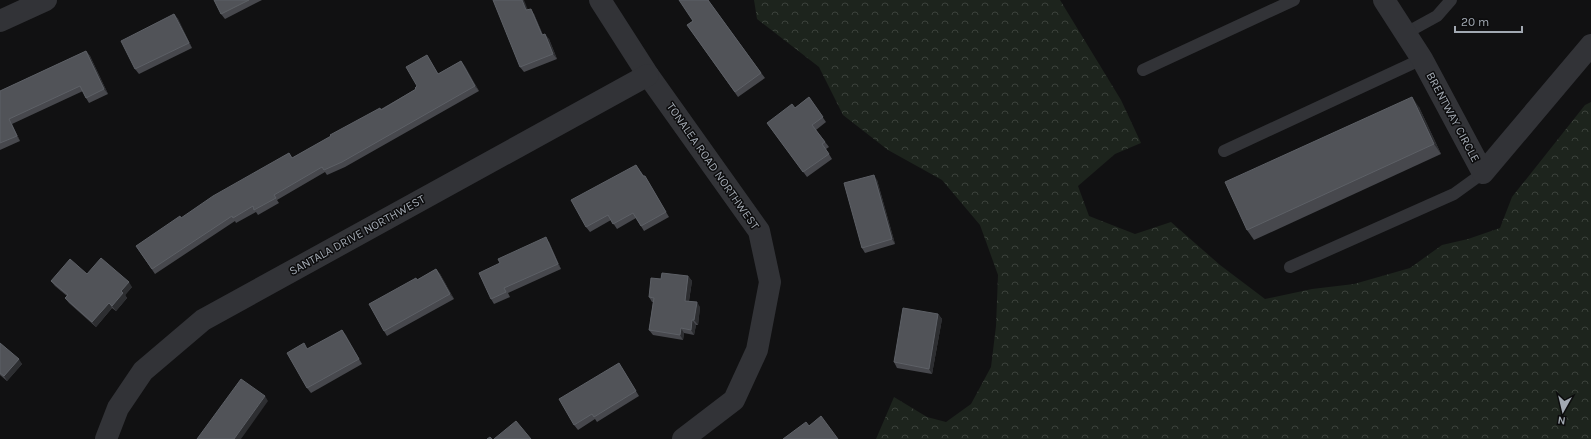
<svg xmlns="http://www.w3.org/2000/svg" width="1591" height="439" viewBox="0 0 1591 439" font-family="Karla,sans-serif">
  <style>
    .forest { fill: url(#forest-crowns) }
    .lines { fill: none; stroke-linecap: round; stroke-linejoin: round }
    .service { stroke: #323337; stroke-width: 12 }
    .minor { stroke: #323337; stroke-width: 22 }
    .tertiary { stroke: #323337; stroke-width: 22 }
    .wall { fill: #47484d }
    .shaded-wall { fill: #2d2e31 }
    .building { fill: #515358; stroke: #5d6066 }
    .labels { text-anchor: middle; stroke-width: 3; stroke-linejoin: round; paint-order: stroke }
    .street-label { font-size: 12px; fill: #a2a9b2; stroke: #0c0c0d }
  </style>
  <defs>
    <pattern id="forest-crowns" width="20" height="18" patternUnits="userSpaceOnUse"><rect width="20" height="18" fill="#1d241d"/><path d="M2 6a3 3 0 1 1 6 0M12 15a3 3 0 1 1 6 0" fill="none" stroke="#3b413b"/></pattern>
  </defs>
  <rect width="100%" height="100%" fill="#111112"/>
  <path class="forest" d="M754,0H1060L1121,100L1141,143L1115,154L1078,186L1089,216L1135,234L1171,222L1220,265L1265,299L1312,289L1354,284L1410,268L1442,245L1468,239L1500,228L1512,197L1585,105L1591,102V439H876L894,397L927,417L946,422L971,404L991,367L996,326L998,275L980,225L942,180L888,150L843,115L819,67L757,19Z"/>
  <g class="lines">
    <g class="service">
      <path d="M1406,33L1437,16L1451,0"/>
      <path d="M1143,70L1294,0"/>
      <path d="M1224,151L1422,59"/>
      <path d="M1290,267L1454,194L1483,173"/>
    </g>
    <g class="minor">
      <path d="M600,0L648,75L759,231L770,282L757,350L734,400L683,439"/>
      <path d="M1384,0L1422,59L1483,173L1591,45"/>
      <path d="M106,439L118,408L143,371L203,320L648,75"/>
    </g>
    <path class="tertiary" d="M0,21L46,0"/>
  </g>
  <g class="wall">
    <path d="M214,0H262L225,19L221,14Z"/>
    <path d="M708,0L765,78L738,97L687,25L693,21Z"/>
    <path d="M528,10L534,14L543,35L549,39L557,59L524,72L520,67Z"/>
    <path d="M174,14L178,19L192,48L139,74L135,69Z"/>
    <path d="M86,51L90,56L108,94L89,103L86,98L83,91L12,124L20,141L0,150V91Z"/>
    <path d="M427,55L438,74L461,61L479,91L345,167L327,175L325,172L277,200L279,203L258,215L256,212L236,223L235,221L155,274L136,246L289,153L292,158L381,109L416,89Z"/>
    <path d="M809,97L826,122L816,130L829,147L826,149L832,159L807,177L767,123L795,108Z"/>
    <path d="M1419,107L1441,154L1254,240L1247,230Z"/>
    <path d="M636,165L644,176L648,181L669,217L644,231L636,218L617,229L611,220L590,232L586,227Z"/>
    <path d="M877,180L895,244L865,253L862,248Z"/>
    <path d="M549,242L561,269L508,293L510,297L494,304L491,299L500,263Z"/>
    <path d="M436,269L440,274L454,299L387,336L384,331L417,280Z"/>
    <path d="M87,274L132,287L125,295L127,298L116,311L112,308L96,327L69,303L65,298L67,296L55,286L51,281Z"/>
    <path d="M688,276L692,281L689,301L700,307L698,325H696L694,335L684,333L683,340L653,335L649,330L653,302H652L649,297L661,279Z"/>
    <path d="M938,314L942,319L932,374L897,368L894,362Z"/>
    <path d="M342,330L362,364L311,393L307,388L308,349Z"/>
    <path d="M0,343L22,364L7,381L0,375Z"/>
    <path d="M622,368L639,396L597,422L595,419L578,430L574,425Z"/>
  </g>
  <g class="shaded-wall">
    <path d="M522,0H524L530,15L526,10Z"/>
    <path d="M531,9L534,14L545,40L542,35Z"/>
    <path d="M174,14L178,19L192,48L189,43Z"/>
    <path d="M545,34L549,39L557,59L553,54Z"/>
    <path d="M86,51L90,56L108,94L104,89Z"/>
    <path d="M461,61L465,66L479,91L475,86Z"/>
    <path d="M1412,97L1419,107L1441,154L1434,144Z"/>
    <path d="M9,119L12,124L20,141L17,136Z"/>
    <path d="M874,175L877,180L895,244L892,239Z"/>
    <path d="M546,237L549,242L561,269L558,264Z"/>
    <path d="M436,269L440,274L454,299L450,294Z"/>
    <path d="M688,276L692,281L688,306L685,301Z"/>
    <path d="M129,282L132,287L125,295L127,298L116,311L112,306L121,291Z"/>
    <path d="M697,302L700,307L698,325L694,320Z"/>
    <path d="M109,303L112,308L96,327L92,322Z"/>
    <path d="M938,314L942,319L932,374L929,369Z"/>
    <path d="M692,320L696,325L694,335L691,330Z"/>
    <path d="M681,328L684,333L683,340L680,335Z"/>
    <path d="M342,330L346,335L362,364L359,359Z"/>
    <path d="M19,359L22,364L7,381L4,376Z"/>
    <path d="M265,396L268,401L241,439H234Z"/>
  </g>
  <g class="building">
    <path d="M214,0H249L221,14Z"/>
    <path d="M493,0H522L526,10L531,9L542,35L545,34L553,54L520,67Z"/>
    <path d="M679,0H708L761,73L735,92L687,25L693,21Z"/>
    <path d="M174,14L189,43L135,69L121,41Z"/>
    <path d="M86,51L104,89L86,98L80,86L9,119L17,136L0,143V91Z"/>
    <path d="M427,55L438,74L461,61L475,86L342,162L324,170L322,167L274,195L276,198L254,210L253,206L233,218L232,216L152,269L136,246L180,216L181,218L213,196L289,153L292,158L331,136L330,135L380,108L381,110L416,89L415,88L417,86L406,67Z"/>
    <path d="M809,97L823,117L812,125L825,142L822,144L829,154L803,172L767,123L792,104L795,108Z"/>
    <path d="M1412,97L1434,144L1247,230L1225,182Z"/>
    <path d="M636,165L643,176H645L666,212L641,226L633,213L613,224L608,215L586,227L571,200Z"/>
    <path d="M874,175L892,239L862,248L844,183Z"/>
    <path d="M546,237L558,264L504,288L506,292L491,299L479,273L500,263L498,259Z"/>
    <path d="M101,258L129,282L121,291L123,293L112,306L109,303L92,322L65,298L68,295L51,281L70,259L87,274Z"/>
    <path d="M436,269L450,294L384,331L369,304L416,278L417,280Z"/>
    <path d="M662,273L688,276L685,301L697,302L694,320H692L691,330L681,328L680,335L649,330L654,298L649,297L651,278L661,279Z"/>
    <path d="M903,308L938,314L929,369L894,362Z"/>
    <path d="M342,330L359,359L307,388L287,353L304,343L307,349Z"/>
    <path d="M0,343L19,359L4,376L0,373Z"/>
    <path d="M619,363L636,391L594,417L592,414L574,425L559,399Z"/>
    <path d="M241,379L265,396L234,439H197Z"/>
    <path d="M821,416L838,439H783L806,422L809,426Z"/>
    <path d="M516,421L531,439H494Z"/>
    <path d="M490,437L492,439H487Z"/>
  </g>
  <g class="labels">
    <g class="street-label">
      <text transform="translate(1453 117) rotate(62)" y="4">BRENTWAY CIRCLE</text>
      <text transform="translate(713 166) rotate(55)" y="4">TONALEA ROAD NORTHWEST</text>
      <text transform="translate(357 235) rotate(-29)" y="4">SANTALA DRIVE NORTHWEST</text>
    </g>
  </g>
  <g transform="translate(1563 411) rotate(188)" stroke="#0c0c0d" stroke-width="3" paint-order="stroke">
  <path d="M0-3L7 15L0 10L-7 15Z" fill="#a2a9b2"/>
  <text y="-6" font-size="11" font-weight="bold" text-anchor="middle" fill="#a2a9b2">N</text>
  </g>
  <path d="M1455 26v6h67v-6" fill="none" stroke="#a2a9b2" stroke-width="2"/>
  <text x="1461" y="26" font-size="12" fill="#a2a9b2" stroke="#0c0c0d" stroke-width="3" paint-order="stroke">20 m</text>
</svg>
